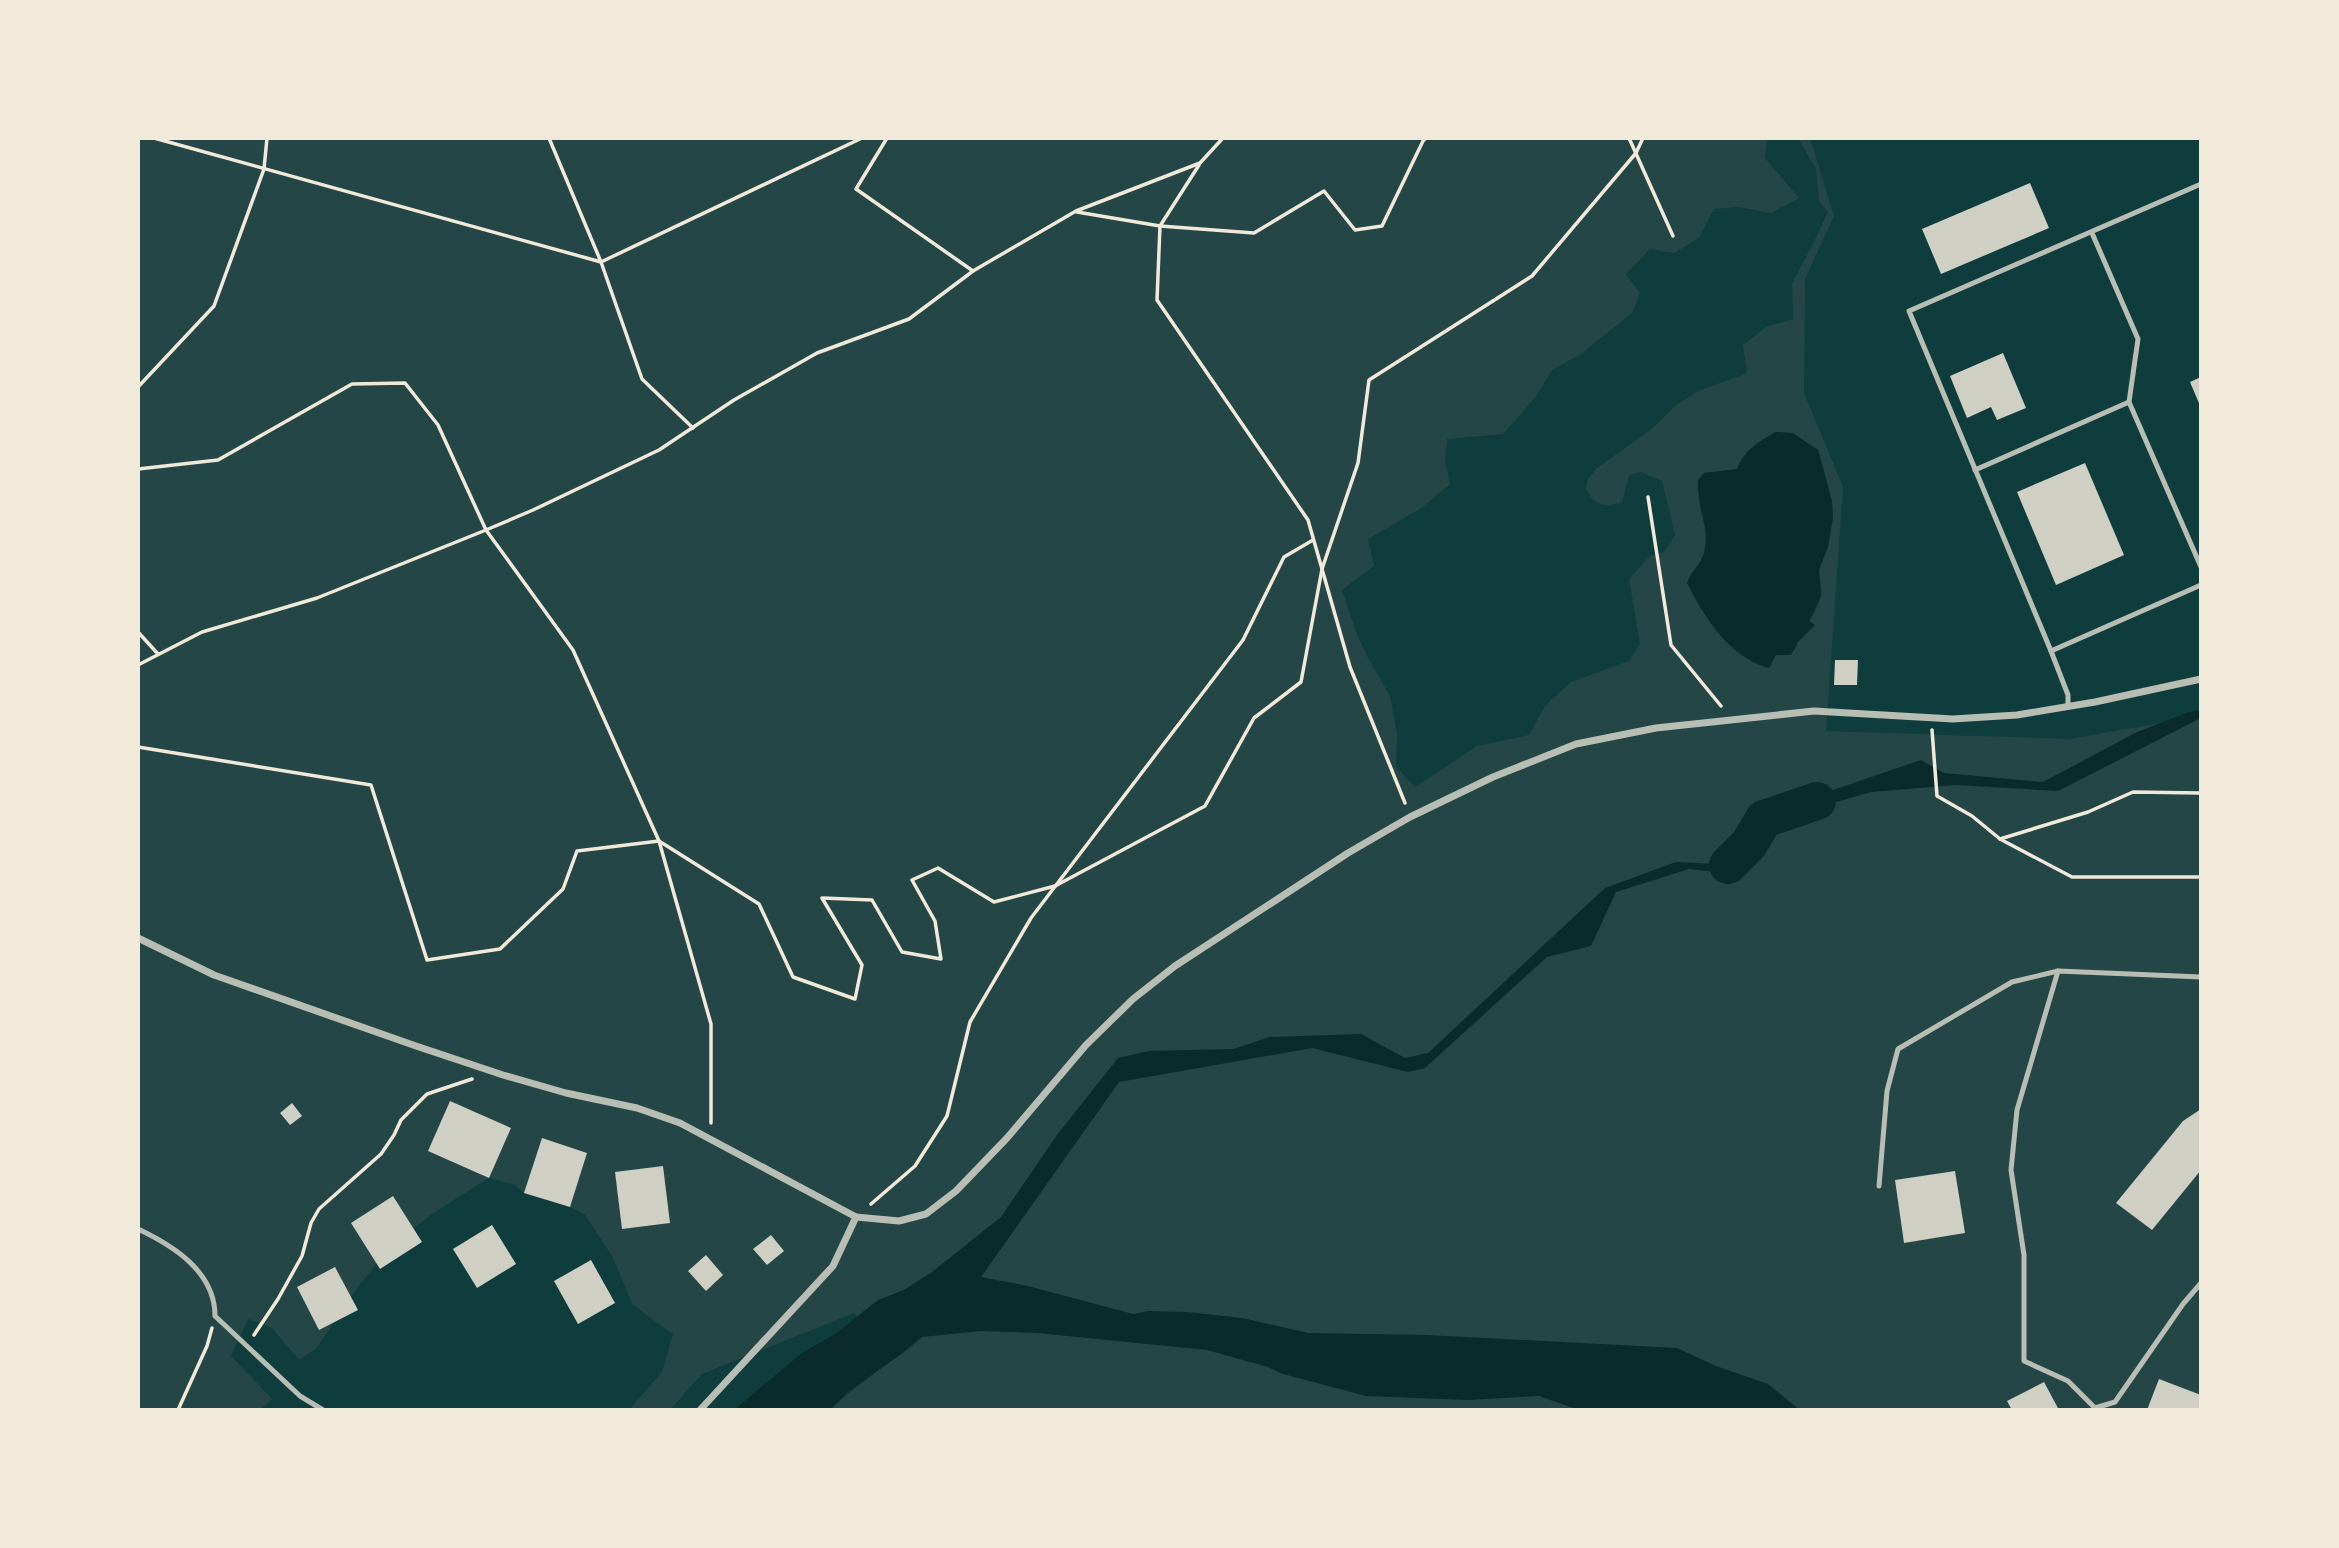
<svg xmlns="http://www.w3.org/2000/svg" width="2339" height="1548" viewBox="0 0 2339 1548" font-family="'Nunito Sans',sans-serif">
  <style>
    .green { fill: #244646; fill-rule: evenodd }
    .water { fill: #0a2a2b }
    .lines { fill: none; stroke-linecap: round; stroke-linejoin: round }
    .river { stroke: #0a2a2b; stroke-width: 38 }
    .building { fill: #cfcfc3 }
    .path { stroke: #f1e9da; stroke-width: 3.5 }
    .service { stroke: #b8beb3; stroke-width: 5 }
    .minor { stroke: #b8beb3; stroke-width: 7 }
  </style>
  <rect width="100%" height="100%" fill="#0f3d3e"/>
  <path class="green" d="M138,138H1767L1765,158L1799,198L1771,213L1738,207L1714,209L1699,238L1674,253L1650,249L1626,274L1640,293L1632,313L1581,354L1552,370L1535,398L1503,434L1447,439L1445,461L1450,484L1420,509L1368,539L1374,566L1342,590L1356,632L1368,658L1390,696L1397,734L1396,767L1415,787L1477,746L1529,735L1545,706L1571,682L1629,661L1640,644L1629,579L1650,556L1664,552L1675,535L1662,481L1641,472L1629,475L1622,502C1603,507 1596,507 1586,489L1588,479L1596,469L1654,427L1674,407L1696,392L1747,373L1743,345L1766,327L1793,319L1792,283L1812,246L1828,212L1819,201L1816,169L1798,138H1810L1834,216L1805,279L1804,393L1843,487L1826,731L2069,739L2201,716V1410H828L892,1359L854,1313L702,1374L670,1410H629L662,1372L673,1334L633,1305L612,1256L585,1215L570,1207L524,1193L515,1185L489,1178L435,1212L390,1246L349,1299L316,1349L299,1360L272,1328L248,1319L231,1356L272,1399L260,1410H138ZM1776,432L1818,450C1828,485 1836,508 1828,545C1826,553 1820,561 1819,570C1818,579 1823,588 1821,597C1816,614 1801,634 1795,650L1776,655L1768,668C1730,657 1701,613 1689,578L1697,568L1704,554L1707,535L1699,504L1704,473L1737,469C1745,450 1758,442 1776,432Z"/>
  <g class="water">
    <path d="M1776,432L1793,433L1818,450L1832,501L1833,518L1828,547L1819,570L1821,595L1809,621L1815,625L1798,642L1791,655H1776L1769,668C1729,657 1705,618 1687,583C1690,572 1701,565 1704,553C1711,528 1696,505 1698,480L1704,473L1737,469C1745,450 1758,442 1776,432Z"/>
    <path d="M2201,710V718L2058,791L1956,785L1871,792L1770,821L1726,873L1689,869L1616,892L1591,946L1547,957L1425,1068L1408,1072L1312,1048L1119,1082L981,1277L1028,1286L1133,1314L1148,1311L1187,1312L1242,1318L1308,1333L1427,1335L1677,1348L1716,1366L1768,1384L1800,1410H1579L1539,1396L1468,1400L1366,1396L1283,1374L1268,1367L1207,1350L1038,1333L980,1331L922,1337L904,1352L848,1392L830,1410H734L802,1353L835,1334L878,1300L904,1290L932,1272L1001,1217L1057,1135L1118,1058L1149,1051L1233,1049L1270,1037L1361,1034L1405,1058L1428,1053L1605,888L1676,862L1718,864L1777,809L1921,760L1944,773L2043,782L2137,732L2189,712Z"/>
  </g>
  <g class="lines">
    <path class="river" d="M1728,865L1749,844L1764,819L1817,801"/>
  </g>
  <g class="building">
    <path d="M2030,183L2049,228L1941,274L1922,229Z"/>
    <path d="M2003,353L2026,408L1997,420L1991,407L1967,418L1950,376Z"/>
    <path d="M2201,377V408L2190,382Z"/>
    <path d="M2085,463L2124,555L2056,585L2017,492Z"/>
    <path d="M1835,660H1858L1857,685H1834Z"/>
    <path d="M450,1101L511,1128L489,1178L428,1151Z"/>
    <path d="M292,1103L302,1116L290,1125L280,1113Z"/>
    <path d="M2201,1109V1170L2152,1230L2116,1203L2183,1121Z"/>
    <path d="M542,1138L587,1153L570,1207L524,1193Z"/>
    <path d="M663,1166L670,1223L622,1229L615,1172Z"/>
    <path d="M1955,1171L1965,1233L1904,1243L1895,1180Z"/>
    <path d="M393,1196L422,1242L380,1269L351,1223Z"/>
    <path d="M492,1225L516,1264L477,1288L453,1249Z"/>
    <path d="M771,1235L784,1251L767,1265L753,1249Z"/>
    <path d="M706,1255L723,1275L706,1291L688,1271Z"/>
    <path d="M591,1260L615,1303L578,1324L554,1281Z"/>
    <path d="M335,1267L358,1310L319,1330L297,1287Z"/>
    <path d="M2159,1379L2201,1395V1410H2147Z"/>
    <path d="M2044,1382L2059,1410H2012L2007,1401Z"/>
  </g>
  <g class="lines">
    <g class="path">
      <path d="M154,138L601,262L862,138"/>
      <path d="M549,138L601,262L642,379L693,428"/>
      <path d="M887,138L856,189L973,271"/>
      <path d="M1629,138L1673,236"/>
      <path d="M1199,165L1160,226L1157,300L1308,520L1350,667L1405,803"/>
      <path d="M1077,212L1160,226L1254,233L1324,191L1355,230L1382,226L1423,141L1426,138"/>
      <path d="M138,387L214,306L264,169L267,138"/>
      <path d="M138,469L218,460L352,384L405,383L438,425L486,530L573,650L659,841L711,1024V1123"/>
      <path d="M1648,497L1671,645L1721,706"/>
      <path d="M138,632L158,654"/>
      <path d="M138,665L202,632L317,598L486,530L533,510L659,450L734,400L817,353L909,319L973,271L1076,211L1200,163L1223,138"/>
      <path d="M1932,730L1937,796L1972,816L2000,839L2072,877H2201"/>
      <path d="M138,747L371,785L427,960L500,949L563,889L577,851L659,841L759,904L793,977L855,999L862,965L822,898L872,900L902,952L941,959L935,921L912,880L938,868L994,902L1055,886L1205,806L1254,718L1301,682L1322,569L1358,463L1369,380L1532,276L1636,153L1643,138"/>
      <path d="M2000,839L2088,812L2133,792L2201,793"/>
      <path d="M871,1204L915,1166L947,1116L970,1022L1031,918L1243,640L1284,557L1313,540"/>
      <path d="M254,1335L278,1299L302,1256L311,1223L319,1209L381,1154L394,1135L401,1120L427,1094L472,1079"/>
      <path d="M178,1410L207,1346L212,1328"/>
    </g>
    <g class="service">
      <path d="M2092,233L2138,339L2129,402L2201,567"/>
      <path d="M1975,470L2129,402"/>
      <path d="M2051,651L2201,585"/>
      <path d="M2068,706V695L2051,651L1909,311L2201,184"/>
      <path d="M2058,971L2017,1110L2011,1170L2024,1255V1361L2068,1381L2095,1408L2115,1402L2183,1304L2201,1283"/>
      <path d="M1879,1186L1887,1091L1898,1049L2012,982L2058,971L2201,977"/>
      <path d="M138,1229C174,1246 215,1272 215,1316L300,1396L323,1410"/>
    </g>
    <g class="minor">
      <path d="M138,938L214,975L416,1046L503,1075L566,1093L637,1108L680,1123L856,1217L899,1221L926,1214L956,1191L1007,1138L1086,1045L1133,999L1175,966L1348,853L1410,817L1493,777L1576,744L1656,728L1814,711L1953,719L2017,715L2095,702L2201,679"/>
      <path d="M700,1410L833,1266L856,1217"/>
    </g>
  </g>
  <rect width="2339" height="1548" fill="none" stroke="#f1e9da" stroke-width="280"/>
</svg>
